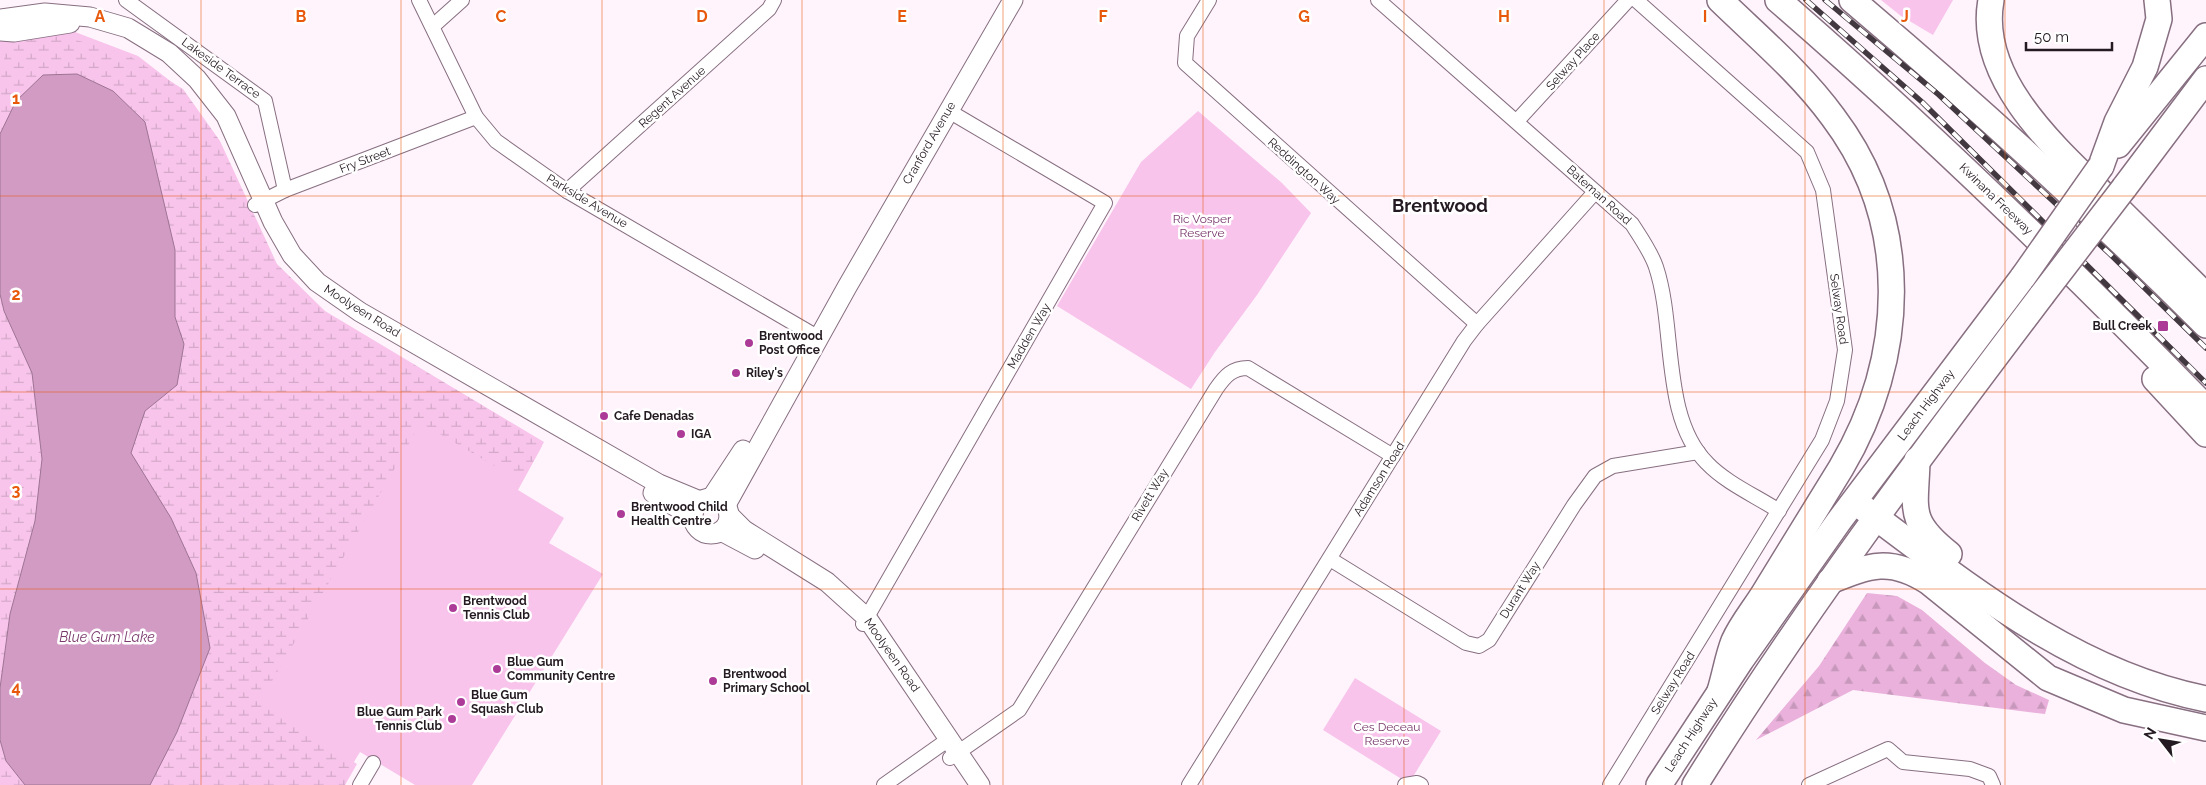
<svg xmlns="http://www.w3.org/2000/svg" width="2206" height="785" viewBox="0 0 2206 785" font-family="Raleway,sans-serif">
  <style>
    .green { fill: #f8c4eb }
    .forest { fill: url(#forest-firs) }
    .wetland { fill: url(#wetland-marsh) }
    .water { fill: #d29bc4; stroke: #9e7493 }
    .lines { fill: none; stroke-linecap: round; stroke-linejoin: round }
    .street-casing { stroke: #876f81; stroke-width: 16 }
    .secondary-casing { stroke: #876f81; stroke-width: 21 }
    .highway-casing { stroke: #876f81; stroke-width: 28 }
    .street { stroke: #fff; stroke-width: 14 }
    .secondary { stroke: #fff; stroke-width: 19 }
    .highway { stroke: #fff; stroke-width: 25 }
    .rail-casing { stroke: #42383f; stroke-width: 5.5 }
    .rail { stroke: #fff; stroke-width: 4; stroke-dasharray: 11; stroke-linecap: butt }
    .highway-bridge-casing { stroke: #876f81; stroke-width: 28; stroke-linecap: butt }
    .highway-bridge { stroke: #fff; stroke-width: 25 }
    .grid { fill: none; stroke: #e8590c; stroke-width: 1; stroke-opacity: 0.55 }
    .poi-dot { fill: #ac3b98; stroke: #fff; stroke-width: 2 }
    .labels { text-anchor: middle; stroke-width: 5; stroke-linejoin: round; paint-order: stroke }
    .street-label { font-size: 12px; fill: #241a21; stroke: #fff }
    .park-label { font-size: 12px; fill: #77356a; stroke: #fff }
    .poi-label { font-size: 12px; font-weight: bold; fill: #241a21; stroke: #fff; text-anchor: start }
    .water-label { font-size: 14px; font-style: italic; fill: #7b396d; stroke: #fff }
    .district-label { font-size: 18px; font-weight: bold; fill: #241a21; stroke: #fff }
    .grid-label { font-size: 16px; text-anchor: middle; font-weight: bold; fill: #e8590c; stroke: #fff; stroke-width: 5; stroke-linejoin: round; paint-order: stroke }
  </style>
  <defs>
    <pattern id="forest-firs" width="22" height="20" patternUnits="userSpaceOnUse" patternTransform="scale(1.25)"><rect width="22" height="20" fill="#e9b1db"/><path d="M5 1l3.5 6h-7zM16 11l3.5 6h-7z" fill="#c898bc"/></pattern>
    <pattern id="wetland-marsh" width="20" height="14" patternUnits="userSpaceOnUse" patternTransform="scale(1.25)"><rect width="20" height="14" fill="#f8c4eb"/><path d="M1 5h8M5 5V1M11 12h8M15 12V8" fill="none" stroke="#d4a8c9"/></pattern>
  </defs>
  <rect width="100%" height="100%" fill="#fff4fc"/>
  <g class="green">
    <path d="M1881,0H1953L1933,35L1901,16Z"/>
    <path d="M62,27L138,56L178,87L253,245L326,321L542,446L518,490L564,518L549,543L603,574L472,785H415L360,752L340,785H0V39Z"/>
    <path d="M1198,111L1282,183L1311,213L1257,295L1215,352L1191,389L1057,306L1141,162Z"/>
    <path d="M1355,678L1441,731L1411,780L1406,777L1400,778L1323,730Z"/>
  </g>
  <path class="forest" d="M1867,593L1897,596L1922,610L1985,663L2016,685L2049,700L2045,714L1853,690L1756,740L1819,666Z"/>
  <path class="wetland" d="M62,36L126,54L183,89L220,141L277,264L325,311L544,442L522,482L421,423L260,702L357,764L345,785H0V64L4,60L7,42Z"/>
  <path class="water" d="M77,74L113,91L145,122L175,250V317L184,344L177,385L145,411L131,453L171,518L196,573L210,648L177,732L150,785H25L6,761L0,740V688L10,614L35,521L42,459L32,373L4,311L0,294V134L16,101L43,75Z"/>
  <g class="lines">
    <g class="street-casing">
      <g id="street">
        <path d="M126,0L265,101L285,190"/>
        <path d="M419,0L476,117L496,141L567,191L819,338"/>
        <path d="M1209,0L1187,36L1185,63L1477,324"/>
        <path d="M1378,0L1632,224C1641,238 1651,252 1656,267C1676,327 1661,417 1707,463C1726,483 1756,496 1779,511"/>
        <path d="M433,26L462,0"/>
        <path d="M1517,121L1628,0"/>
        <path d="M567,191L769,9L774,0"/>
        <path d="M255,205L285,190L476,117"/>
        <path d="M1330,559L1466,643L1479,646L1489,640L1574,505L1595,476L1613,466L1698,452"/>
        <path d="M863,624L1105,203L947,110"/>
        <path d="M950,758L1019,710L1216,389C1225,376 1232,368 1248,368L1393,456"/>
        <path d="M360,785L373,763"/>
        <path d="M884,785L949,739"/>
        <path d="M1189,785L1464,341L1477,324L1595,192"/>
        <path d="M1405,785L1417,783L1421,785"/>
        <path d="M1610,785L1822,440L1837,401L1845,350L1823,190L1807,152L1636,0"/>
        <path d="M1809,785L1888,749L1903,762L1970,769L1989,776L1993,785"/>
      </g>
    </g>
    <g class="secondary-casing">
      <g id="secondary">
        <path d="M0,19L45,13L90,17L128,28L169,53L197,79L226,116L273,222L292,255L317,282L360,312L659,484L700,501"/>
        <path d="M0,31L14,32L70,23"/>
        <path d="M653,493L693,517"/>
        <path d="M712,497L743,450"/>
        <circle cx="711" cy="516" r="18"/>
        <path d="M726,505L847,287L1013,0"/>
        <path d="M729,515L744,530L827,582L867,618L980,785"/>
        <path d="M721,531L755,549"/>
      </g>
    </g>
    <g class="highway-casing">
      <g id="highway">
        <path d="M1720,0C1758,37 1801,73 1833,117C1913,223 1906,358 1841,468C1816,509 1791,550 1766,590C1756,607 1742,623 1734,641C1728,656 1725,675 1720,691"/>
        <path d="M1778,0C1927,129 2068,266 2206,408"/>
        <path d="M1852,0C1975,104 2093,212 2206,325"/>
        <path d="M1991,0C1976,82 2061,153 2113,204C2144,235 2175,265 2206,296"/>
        <path d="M2118,145L2206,36"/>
        <path d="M2101,166L2117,122L2145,67L2159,19L2157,0"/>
        <path d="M2124,188L2206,79"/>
        <path d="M2155,379L2206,434"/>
        <path d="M1917,460C1916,509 1906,520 1949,554"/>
        <path d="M1862,507C1967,585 2074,673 2206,699"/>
        <path d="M1830,581C1870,565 1890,557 1929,582L2048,678L2124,710L2206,728"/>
        <path d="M1659,785L1741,660L1839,521L2023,277"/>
        <path d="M1695,785C1801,614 1921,455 2042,295"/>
      </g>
    </g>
    <use href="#street" class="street"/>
    <use href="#secondary" class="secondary"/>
    <use href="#highway" class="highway"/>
    <g class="rail-casing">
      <g id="rail">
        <path d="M1806,0L1922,102L2206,383"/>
        <path d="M1825,0L1939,95L2110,254L2206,348"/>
      </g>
    </g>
    <use href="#rail" class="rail"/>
    <g class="highway-bridge-casing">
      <g id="highway-bridge">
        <path d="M2023,277L2101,166"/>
        <path d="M2042,295L2124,188"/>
      </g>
    </g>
    <use href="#highway-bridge" class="highway-bridge"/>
  </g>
  <path class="grid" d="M201,0V785M401,0V785M602,0V785M802,0V785M1003,0V785M1203,0V785M1404,0V785M1604,0V785M1805,0V785M2005,0V785M0,196H2206M0,392H2206M0,589H2206"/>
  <g class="poi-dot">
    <rect x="2157" y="320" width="12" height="12" rx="2.5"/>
    <circle cx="749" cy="343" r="5"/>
    <circle cx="736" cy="373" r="5"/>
    <circle cx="604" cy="416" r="5"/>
    <circle cx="681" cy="434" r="5"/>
    <circle cx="621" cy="514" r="5"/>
    <circle cx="453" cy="608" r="5"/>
    <circle cx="497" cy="669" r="5"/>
    <circle cx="713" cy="681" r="5"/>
    <circle cx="461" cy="702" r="5"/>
    <circle cx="452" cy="719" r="5"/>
  </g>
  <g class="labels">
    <g class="street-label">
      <text transform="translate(1573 61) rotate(-48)" y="4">Selway Place</text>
      <text transform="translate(221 68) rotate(36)" y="4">Lakeside Terrace</text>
      <text transform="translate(672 97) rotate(-42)" y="4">Regent Avenue</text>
      <text transform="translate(929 143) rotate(-60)" y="4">Cranford Avenue</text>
      <text transform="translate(365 160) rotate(-21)" y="4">Fry Street</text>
      <text transform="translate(1304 171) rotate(42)" y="4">Reddington Way</text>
      <text transform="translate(1599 195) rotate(42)" y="4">Bateman Road</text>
      <text transform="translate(1996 199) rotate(44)" y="4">Kwinana Freeway</text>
      <text transform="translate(587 201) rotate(31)" y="4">Parkside Avenue</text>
      <text transform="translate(1839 309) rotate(82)" y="4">Selway Road</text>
      <text transform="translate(362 311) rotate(32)" y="4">Moolyeen Road</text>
      <text transform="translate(1029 336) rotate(-60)" y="4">Madden Way</text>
      <text transform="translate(1926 405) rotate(-53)" y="4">Leach Highway</text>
      <text transform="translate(1379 479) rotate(-58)" y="4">Adamson Road</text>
      <text transform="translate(1150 495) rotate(-59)" y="4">Rivett Way</text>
      <text transform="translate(1520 590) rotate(-58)" y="4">Durant Way</text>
      <text transform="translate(892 655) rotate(55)" y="4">Moolyeen Road</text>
      <text transform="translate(1673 683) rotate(-58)" y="4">Selway Road</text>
      <text transform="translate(1691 735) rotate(-57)" y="4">Leach Highway</text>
    </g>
    <g class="park-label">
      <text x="1202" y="223">Ric Vosper<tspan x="1202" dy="14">Reserve</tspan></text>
      <text x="1387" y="731">Ces Deceau<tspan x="1387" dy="14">Reserve</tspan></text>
    </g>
    <g class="poi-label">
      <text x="2152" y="330" text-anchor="end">Bull Creek</text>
      <text x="759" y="340">Brentwood<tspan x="759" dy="14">Post Office</tspan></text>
      <text x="746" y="377">Riley's</text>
      <text x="614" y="420">Cafe Denadas</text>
      <text x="691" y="438">IGA</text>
      <text x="631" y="511">Brentwood Child<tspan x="631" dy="14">Health Centre</tspan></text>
      <text x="463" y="605">Brentwood<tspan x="463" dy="14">Tennis Club</tspan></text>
      <text x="507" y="666">Blue Gum<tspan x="507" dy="14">Community Centre</tspan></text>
      <text x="723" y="678">Brentwood<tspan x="723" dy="14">Primary School</tspan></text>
      <text x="471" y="699">Blue Gum<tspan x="471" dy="14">Squash Club</tspan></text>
      <text x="442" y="716" text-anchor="end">Blue Gum Park<tspan x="442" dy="14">Tennis Club</tspan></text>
    </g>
    <g class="water-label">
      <text x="107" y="642">Blue Gum Lake</text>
    </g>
    <g class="district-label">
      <text x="1440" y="212">Brentwood</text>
    </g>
  </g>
  <g class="grid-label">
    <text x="100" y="22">A</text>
    <text x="301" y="22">B</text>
    <text x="501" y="22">C</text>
    <text x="702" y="22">D</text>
    <text x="902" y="22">E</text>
    <text x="1103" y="22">F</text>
    <text x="1304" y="22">G</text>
    <text x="1504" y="22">H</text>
    <text x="1705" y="22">I</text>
    <text x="1905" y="22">J</text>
    <text x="16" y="104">1</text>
    <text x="16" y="300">2</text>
    <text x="16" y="496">3</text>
    <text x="16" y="693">4</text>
  </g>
  <g transform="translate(2161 740) rotate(301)" stroke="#ffffff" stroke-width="4" paint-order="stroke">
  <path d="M0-4L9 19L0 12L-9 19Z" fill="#241a21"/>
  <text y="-8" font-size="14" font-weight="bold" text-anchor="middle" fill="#241a21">N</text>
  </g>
  <path d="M2026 42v8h86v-8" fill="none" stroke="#241a21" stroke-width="2.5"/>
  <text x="2034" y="42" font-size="15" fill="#241a21" stroke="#ffffff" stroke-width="4" paint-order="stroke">50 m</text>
</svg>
